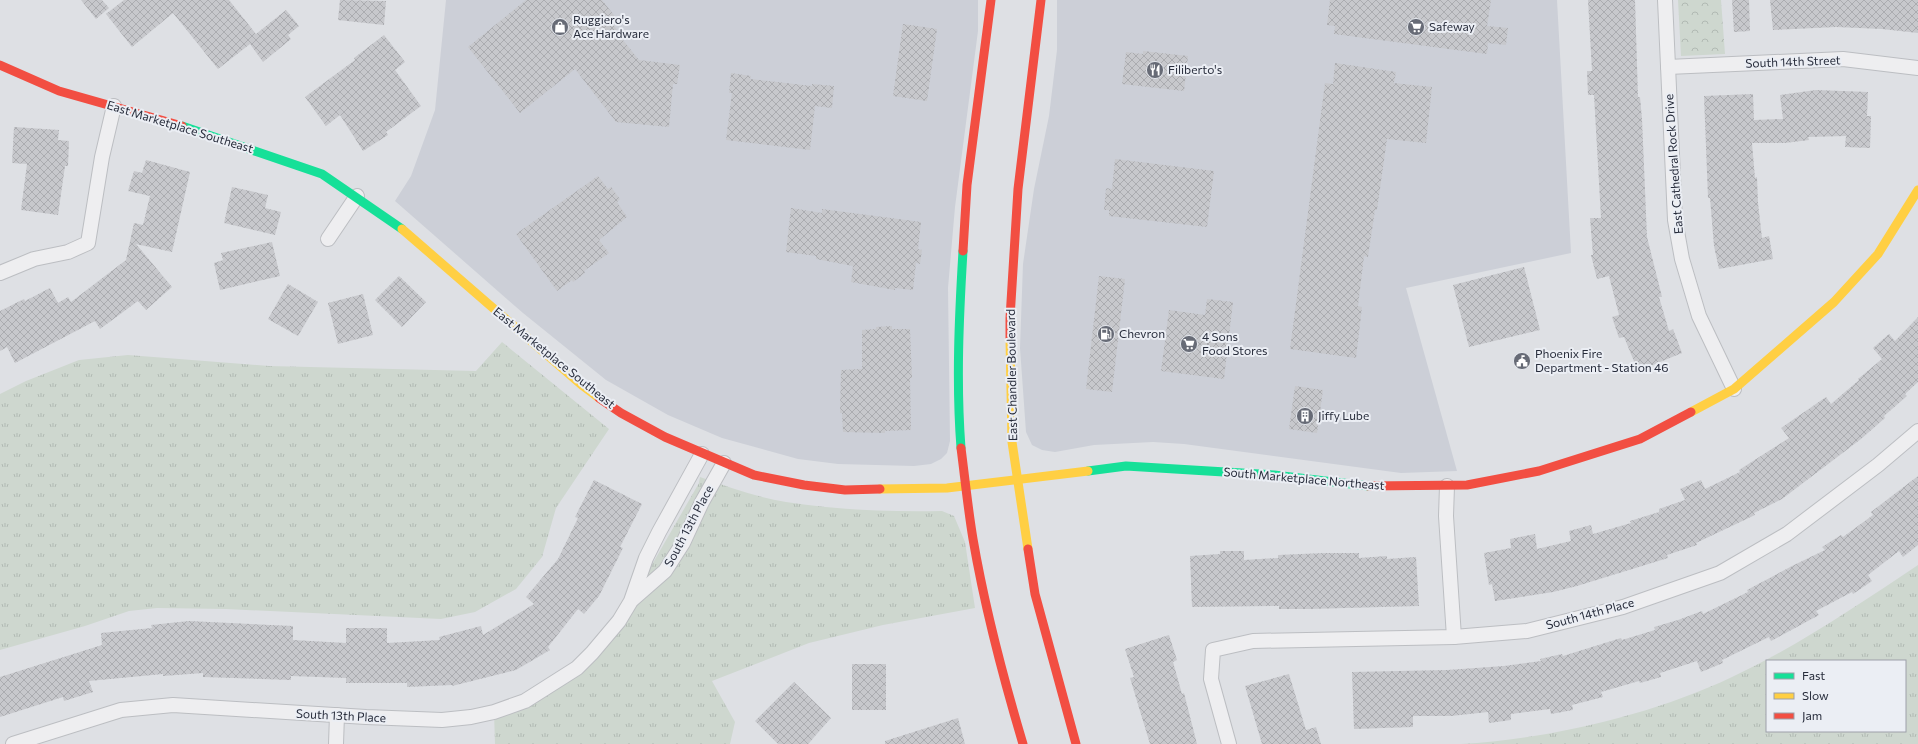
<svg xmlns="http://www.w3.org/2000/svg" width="1918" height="744" viewBox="0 0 1918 744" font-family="Commissioner,sans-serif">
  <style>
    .built { fill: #cccfd7 }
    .grass { fill: url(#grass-tufts); fill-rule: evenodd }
    .park { fill: url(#park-crowns) }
    .building { fill: url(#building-cross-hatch) }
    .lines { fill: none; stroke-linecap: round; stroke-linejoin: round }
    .street-casing { stroke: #bcbec2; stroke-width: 16 }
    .street { stroke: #eeeef0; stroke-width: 14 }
    .fast { stroke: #16e098; stroke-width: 9 }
    .slow { stroke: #ffcf43; stroke-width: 9 }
    .jam { stroke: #f24e42; stroke-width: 9 }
    .labels { text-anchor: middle; stroke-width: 4; stroke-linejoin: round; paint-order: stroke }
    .poi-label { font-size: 12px; fill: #272c3b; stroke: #ebeef4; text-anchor: start }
    .street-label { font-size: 12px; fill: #272c3b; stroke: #ebeef4 }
  </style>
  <defs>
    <pattern id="grass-tufts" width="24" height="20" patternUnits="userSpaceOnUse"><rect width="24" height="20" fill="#ced7cf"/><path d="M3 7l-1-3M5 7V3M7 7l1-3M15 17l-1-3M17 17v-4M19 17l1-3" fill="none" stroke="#b1b9b3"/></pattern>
    <pattern id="park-crowns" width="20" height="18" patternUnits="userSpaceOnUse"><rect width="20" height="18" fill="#ced7cf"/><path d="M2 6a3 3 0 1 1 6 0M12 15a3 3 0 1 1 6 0" fill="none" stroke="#b1b9b3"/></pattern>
    <pattern id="building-cross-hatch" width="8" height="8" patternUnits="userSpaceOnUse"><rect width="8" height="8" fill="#c7c8cc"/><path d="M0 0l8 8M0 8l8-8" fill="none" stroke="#abacb0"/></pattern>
  </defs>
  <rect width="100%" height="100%" fill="#dee0e4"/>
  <g class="built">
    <path d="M446,0H978V31L955,207L948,288L950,441L947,453L941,459L931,464L914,466L838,464L798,459L722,438L668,415L606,380L523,313L395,201L411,176L435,110Z"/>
    <path d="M1057,0H1557L1571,253L1406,288L1457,471L1401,473L1184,444L1153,442L1094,445L1055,452L1042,450L1032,445L1026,432L1020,348L1023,264L1034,189L1049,116L1057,50Z"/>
  </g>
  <g class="grass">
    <path d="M502,342L609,429L556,508L542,557L516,589L475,612L441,619L226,609L157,608L129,611L85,626L0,650V394L26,381L79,360L128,355L269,366L476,371Z"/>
    <path d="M700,477C728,487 756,497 786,502C837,510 890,512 942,511L954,516L965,542L975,608L883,625L809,643L712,681L735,722L730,744H495L494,712L557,682L631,601L699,483Z"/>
    <path d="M1918,565V744H1461C1549,739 1652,715 1732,677C1798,646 1858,605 1918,565ZM1767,661H1905V731H1767Z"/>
  </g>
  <path class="park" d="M1678,0H1721L1725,54L1681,56Z"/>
  <g class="building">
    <path d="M81,0H102L109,8L96,19Z"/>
    <path d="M124,0H229L256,34L286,10L299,26L288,35L291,39L263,62L250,44L218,69L173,13L132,47L106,14Z"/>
    <path d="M340,0L386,1L384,25L338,20Z"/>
    <path d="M526,0H602L617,19L612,23L620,34L619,35L639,60L680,65L677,84H673L669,127L616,122L575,69L520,113L468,47Z"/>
    <path d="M1330,0H1491L1487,26L1508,28L1506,45L1488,43L1487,54L1334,34L1335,26L1327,25Z"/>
    <path d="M1588,0H1635L1638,97H1640L1642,119L1647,237L1662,297H1659L1669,331L1673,329L1682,353L1638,371L1624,337L1619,338L1612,317L1619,315L1609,276L1597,279L1591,255H1593L1590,218H1601L1594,95H1588L1587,71H1592Z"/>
    <path d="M1732,0H1749L1750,31L1734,32Z"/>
    <path d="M1770,0H1918V33L1882,29L1836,27L1773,30Z"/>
    <path d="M903,24L937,29L927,101L893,96Z"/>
    <path d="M384,35L405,62L395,70L421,106L386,132L388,135L363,151L340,115L326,126L305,97L355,60L354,58Z"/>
    <path d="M1143,51L1188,56L1184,91L1122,84L1126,52L1143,54Z"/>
    <path d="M1335,63L1396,72L1394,83L1432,87L1426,143L1387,139L1377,210H1375L1368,257L1364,256L1358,306L1362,307L1356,358L1290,349L1325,83L1333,84Z"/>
    <path d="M731,73L751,76L750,79L812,86V84L834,86L832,108L815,106L810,150L726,140L732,93H729Z"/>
    <path d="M1816,90L1868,92L1867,116H1871L1870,148L1845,147L1846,136L1808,137L1809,140L1785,143H1752L1755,178L1757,177L1758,203L1762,238L1769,236L1773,259L1719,269L1714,246L1710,198H1708L1704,96L1753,94L1754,120L1783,119L1780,95Z"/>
    <path d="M14,127L59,130L58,140L69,141L68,166H65L58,215L21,210L27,164L12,163Z"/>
    <path d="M1115,159L1214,171L1207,227L1109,216V210H1104L1106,188L1112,189Z"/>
    <path d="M146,160L190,172L172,252L136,244L172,287L146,310L138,301L100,329L95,321L15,363L7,347L0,351V311L24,299L25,301L50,288L58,303L68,297L71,302L126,260L134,223L143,225L150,196L128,191L134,171L142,173Z"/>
    <path d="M598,176L608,189L611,187L620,199L617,202L627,217L599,240L609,253L584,271L585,273L573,282L572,280L557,291L516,234Z"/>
    <path d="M232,187L268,195L265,208L281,212L275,235L224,223Z"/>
    <path d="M791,208L822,213V209L921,222L918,249L922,250L920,264L916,263L913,290L895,288V290L851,282L853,266L816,259V256L786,252Z"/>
    <path d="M272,242L280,276L220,290L214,263L223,260L221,253Z"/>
    <path d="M1524,267L1540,330L1469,347L1453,285Z"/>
    <path d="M399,276L426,302L402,327L375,300Z"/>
    <path d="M1099,276L1125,279L1112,392L1086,389Z"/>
    <path d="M288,284L318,302L298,336L268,319Z"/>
    <path d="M363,294L373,335L338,344L328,303Z"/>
    <path d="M1207,299L1233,302L1224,379L1161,371L1169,310L1205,315Z"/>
    <path d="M1918,317V382L1905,394L1907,396L1884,416L1885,418L1861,439L1782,499L1754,513L1755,515L1696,543L1697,545L1667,555L1668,558L1577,586L1553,592L1495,601L1492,584L1489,585L1484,553L1511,548L1510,539L1535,534L1537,549L1571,541L1569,531L1591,525L1593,534L1631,523L1630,521L1659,512V509L1685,500L1680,489L1701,480L1705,489L1740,472L1739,470L1789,438L1781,428L1826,397L1831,404L1859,380L1858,379L1882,359L1873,348L1889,334L1895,341Z"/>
    <path d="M892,326V329H910L912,378H910L911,430L885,431V433L843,432L842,413H840L841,370L862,369V330L876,329V327Z"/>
    <path d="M1295,386L1323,390L1317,433L1289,429Z"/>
    <path d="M1918,476V545L1903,557L1899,551L1868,575L1872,581L1853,594L1852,592L1816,611L1819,615L1771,641L1769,637L1722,660L1723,663L1701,672L1697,661L1660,673L1661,677L1640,683L1639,681L1601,692L1603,697L1572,705L1573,710L1551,714L1550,709L1511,714V720L1489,723L1488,712L1451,716H1413V727L1354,729L1352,672L1447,670L1504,666L1541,661L1540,659L1562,654L1563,656L1621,638L1622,640L1655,630L1654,627L1678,620L1702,611L1703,614L1748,592L1747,590L1792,566L1825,550L1822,547L1841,535L1843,537L1873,515L1871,512Z"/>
    <path d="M594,480L642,504L620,547L623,548L599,596L584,614L578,609L548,647L550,650L516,670L452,686V685L407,687V683H346V678L291,676V680L203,677V673L163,676V674L89,681L93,692L64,701L63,697L0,717V677L102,645L101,633L152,628L151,625L189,621L293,626V640L346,643V628H387V643L440,640L439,637L481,626L483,635L534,604L526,597L558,559L578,518L575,517Z"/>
    <path d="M1220,551H1244V560L1278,558V555L1324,553H1359V558L1387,556V559L1416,557L1419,606L1309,609H1279V606L1192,607L1190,556L1220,554Z"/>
    <path d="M1169,635L1177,660L1173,662L1182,694L1184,693L1197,744H1150L1130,678L1134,677L1125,649Z"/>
    <rect x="852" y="664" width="34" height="46"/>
    <path d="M1289,674L1306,730L1316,727L1321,744H1262L1245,686Z"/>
    <path d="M794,682L831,718L808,744H778L755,721Z"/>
    <path d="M958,718L965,744H885V741Z"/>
  </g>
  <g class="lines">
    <g class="street-casing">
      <g id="street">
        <path d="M1665,0L1675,220L1682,259L1699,316L1734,389"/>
        <path d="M1668,67L1843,59L1918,68"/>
        <path d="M328,239L357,196"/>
        <path d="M0,273L34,259L68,252L88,243L102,157L114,106"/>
        <path d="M1447,486L1446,516L1454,637"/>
        <path d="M633,599L665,571L683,543L702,502L724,463"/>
        <path d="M13,744L121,710L173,705L366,717L442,720L471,717L494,712L525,701L577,668L592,653L619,621L631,601L646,558L659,532L702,454"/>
        <path d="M336,744L337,715"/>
        <path d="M1229,744L1211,679L1213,650L1253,641L1454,637L1527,631L1623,607L1720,573L1787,534L1878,465L1918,431"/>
      </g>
    </g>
    <use href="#street" class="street"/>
    <g class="fast">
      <path d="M182,126L322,174L402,229"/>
      <path d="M961,448C956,383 959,317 963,251"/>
      <path d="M1088,471L1126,466L1274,475L1368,486"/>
    </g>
    <g class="slow">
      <path d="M402,229L583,386L599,398"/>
      <path d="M1010,339L1012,442L1028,549"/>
      <path d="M1691,412L1734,389L1834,302L1878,254L1918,190"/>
      <path d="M880,489L947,488L1088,471"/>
    </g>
    <g class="jam">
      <path d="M0,65L59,91L182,126"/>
      <path d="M963,251L967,185L991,0"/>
      <path d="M1010,339V318L1018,189L1041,0"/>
      <path d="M599,398L621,413L665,437L754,475L804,485L845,490L880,489"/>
      <path d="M961,448C965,479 968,509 973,539C985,609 1003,677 1023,744"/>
      <path d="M1368,486L1467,485L1539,471L1640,439L1691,412"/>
      <path d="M1028,549L1035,594L1076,744"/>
    </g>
  </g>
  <defs>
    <g id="shop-disc" transform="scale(0.9)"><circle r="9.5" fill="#676b76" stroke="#ebeef4"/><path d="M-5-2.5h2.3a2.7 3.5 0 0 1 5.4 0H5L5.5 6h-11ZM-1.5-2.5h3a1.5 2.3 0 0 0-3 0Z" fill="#fff"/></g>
    <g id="supermarket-disc" transform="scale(0.9)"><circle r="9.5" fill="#676b76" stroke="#ebeef4"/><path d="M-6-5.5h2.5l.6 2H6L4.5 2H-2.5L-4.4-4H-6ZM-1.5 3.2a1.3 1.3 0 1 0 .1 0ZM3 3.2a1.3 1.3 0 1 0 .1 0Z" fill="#fff"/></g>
    <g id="restaurant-disc" transform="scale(0.9)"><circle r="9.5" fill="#676b76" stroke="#ebeef4"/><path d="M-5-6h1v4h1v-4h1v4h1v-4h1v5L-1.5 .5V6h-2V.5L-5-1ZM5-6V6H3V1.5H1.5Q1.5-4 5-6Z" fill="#fff"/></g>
    <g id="fuel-disc" transform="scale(0.9)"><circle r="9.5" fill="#676b76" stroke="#ebeef4"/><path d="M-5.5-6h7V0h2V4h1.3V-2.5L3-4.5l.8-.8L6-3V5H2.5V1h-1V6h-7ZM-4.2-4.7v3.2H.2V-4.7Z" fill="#fff"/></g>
    <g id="civic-disc" transform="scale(0.9)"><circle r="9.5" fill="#676b76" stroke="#ebeef4"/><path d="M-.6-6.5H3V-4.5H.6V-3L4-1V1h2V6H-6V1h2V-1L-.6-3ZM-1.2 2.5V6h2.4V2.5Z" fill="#fff"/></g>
    <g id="building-disc" transform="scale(0.9)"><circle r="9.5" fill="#676b76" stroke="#ebeef4"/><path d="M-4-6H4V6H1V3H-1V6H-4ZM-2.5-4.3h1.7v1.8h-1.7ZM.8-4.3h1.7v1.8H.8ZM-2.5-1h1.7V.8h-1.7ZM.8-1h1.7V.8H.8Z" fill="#fff"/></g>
  </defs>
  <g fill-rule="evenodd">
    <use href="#shop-disc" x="560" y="27"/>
    <use href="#supermarket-disc" x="1416" y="27"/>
    <use href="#restaurant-disc" x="1155" y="70"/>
    <use href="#fuel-disc" x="1106" y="334"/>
    <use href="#supermarket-disc" x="1189" y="344"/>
    <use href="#civic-disc" x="1522" y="361"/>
    <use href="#building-disc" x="1305" y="416"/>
  </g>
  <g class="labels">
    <g class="poi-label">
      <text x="573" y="24">Ruggiero's<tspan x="573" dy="14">Ace Hardware</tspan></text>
      <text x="1429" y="31">Safeway</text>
      <text x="1168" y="74">Filiberto's</text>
      <text x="1119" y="338">Chevron</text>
      <text x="1202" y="341">4 Sons<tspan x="1202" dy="14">Food Stores</tspan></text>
      <text x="1535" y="358">Phoenix Fire<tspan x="1535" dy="14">Department - Station 46</tspan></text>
      <text x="1318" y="420">Jiffy Lube</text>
    </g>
    <g class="street-label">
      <text transform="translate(1793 62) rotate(-2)" y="4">South 14th Street</text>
      <text transform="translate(180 127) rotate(17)" y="4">East Marketplace Southeast</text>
      <text transform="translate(1674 164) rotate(-94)" y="4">East Cathedral Rock Drive</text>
      <text transform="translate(554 358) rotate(39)" y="4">East Marketplace Southeast</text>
      <text transform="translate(1012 375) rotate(-91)" y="4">East Chandler Boulevard</text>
      <text transform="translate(1304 479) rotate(5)" y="4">South Marketplace Northeast</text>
      <text transform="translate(689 526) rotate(-62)" y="4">South 13th Place</text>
      <text transform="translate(1590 614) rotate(-15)" y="4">South 14th Place</text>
      <text transform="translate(341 716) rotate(3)" y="4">South 13th Place</text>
    </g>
  </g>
  <rect x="1766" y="660" width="140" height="72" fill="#ebeef4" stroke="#9da0aa"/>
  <rect x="1774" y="673" width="20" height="6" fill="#16e098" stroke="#9da0aa"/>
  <text x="1802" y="680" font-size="12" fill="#272c3b">Fast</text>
  <rect x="1774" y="693" width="20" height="6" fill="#ffcf43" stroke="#9da0aa"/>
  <text x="1802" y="700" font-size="12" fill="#272c3b">Slow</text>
  <rect x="1774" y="713" width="20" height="6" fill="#f24e42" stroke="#9da0aa"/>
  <text x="1802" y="720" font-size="12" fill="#272c3b">Jam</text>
</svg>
